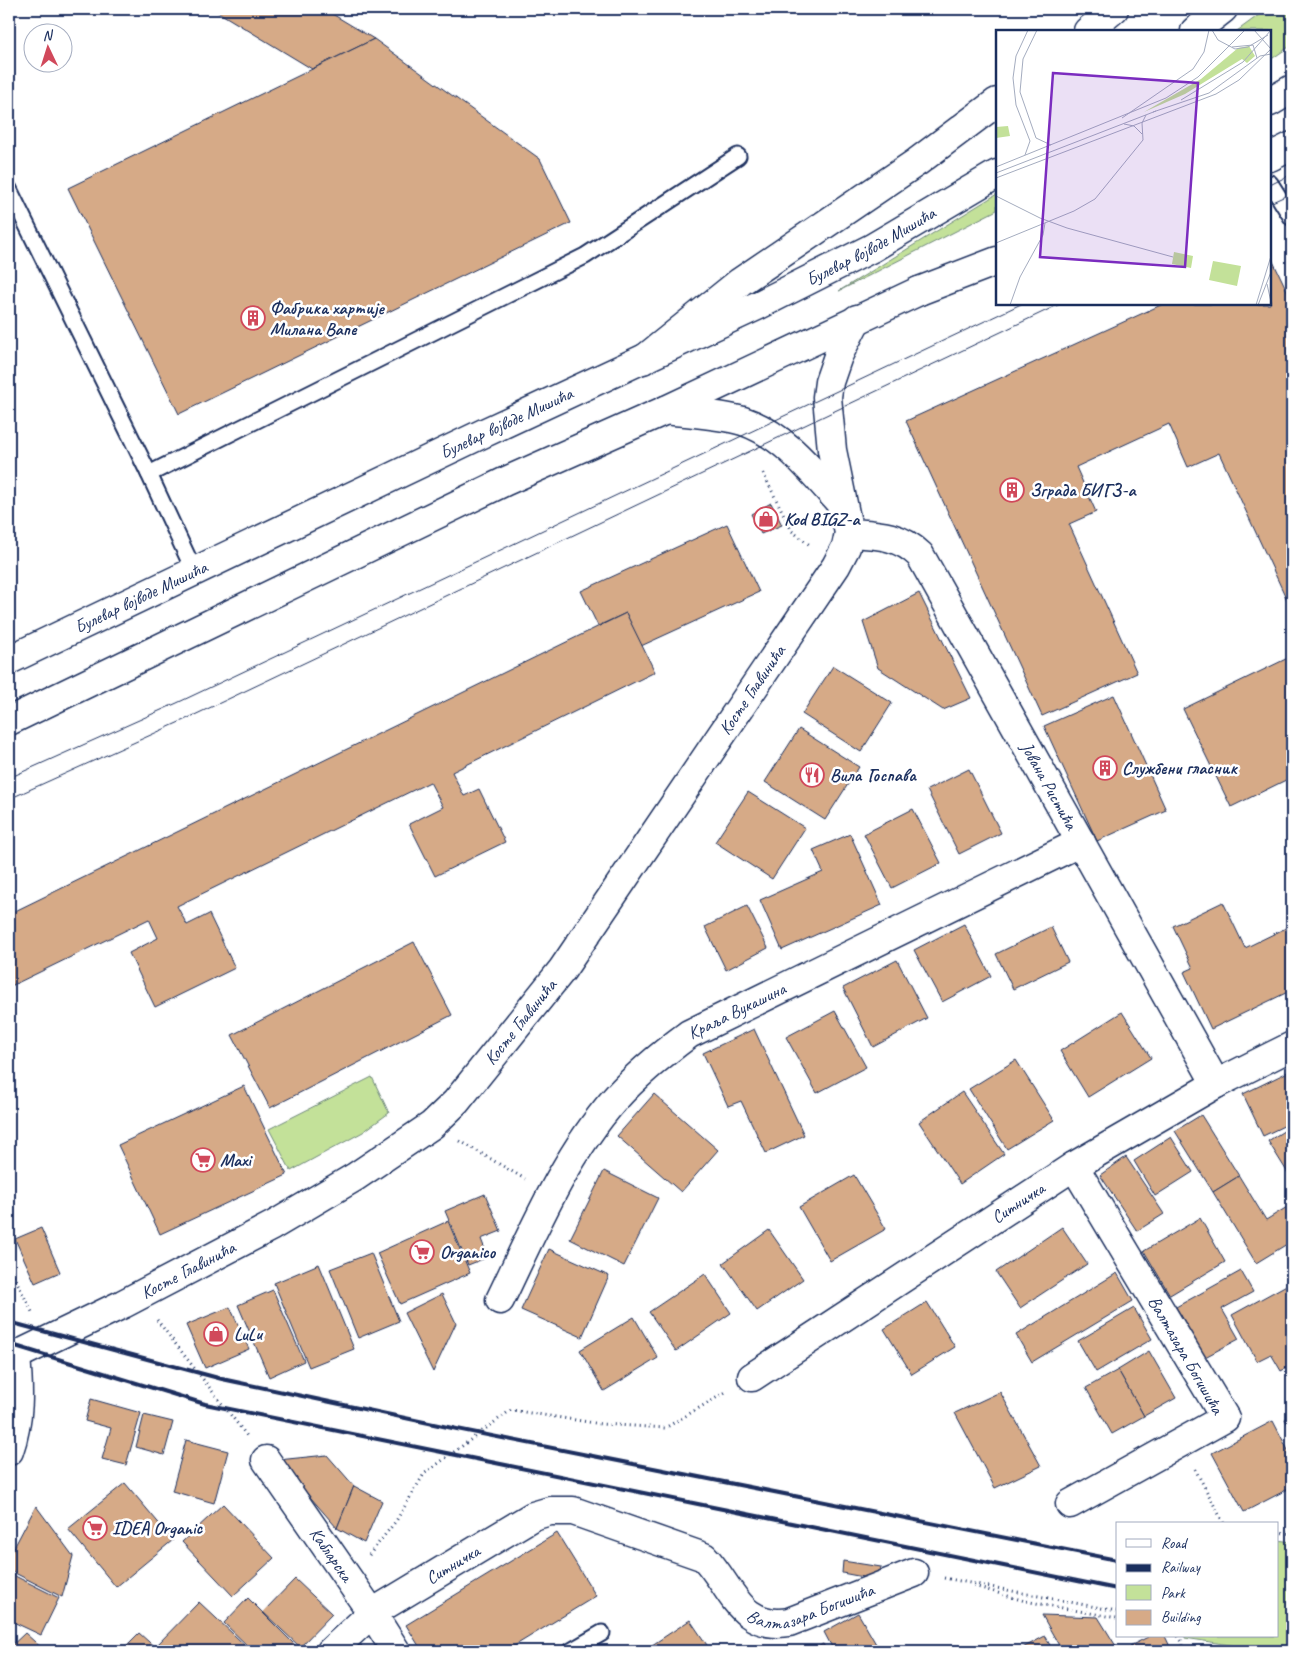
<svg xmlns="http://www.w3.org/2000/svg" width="1301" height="1660" viewBox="0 0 1301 1660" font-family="Caveat,sans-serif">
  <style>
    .green { fill: #c3e199; stroke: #6f887c }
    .building { fill: #d6aa87; stroke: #1b2f5e }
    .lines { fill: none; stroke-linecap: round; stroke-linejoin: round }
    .service-casing { stroke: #1b2f5e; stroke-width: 19 }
    .minor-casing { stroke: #1b2f5e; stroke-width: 31 }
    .tertiary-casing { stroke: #1b2f5e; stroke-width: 31 }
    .secondary-casing { stroke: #1b2f5e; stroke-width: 31 }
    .primary-casing { stroke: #1b2f5e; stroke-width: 31 }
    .trunk-casing { stroke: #1b2f5e; stroke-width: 31 }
    .path { stroke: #1b2f5e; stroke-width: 3; stroke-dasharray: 1 4; stroke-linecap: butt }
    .service { stroke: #fff; stroke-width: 15 }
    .minor { stroke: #fff; stroke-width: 28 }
    .tertiary { stroke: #fff; stroke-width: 28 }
    .secondary { stroke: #fff; stroke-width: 28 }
    .primary { stroke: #fff; stroke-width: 28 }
    .trunk { stroke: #fff; stroke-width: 28 }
    .tram { stroke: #1b2f5e; stroke-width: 1 }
    .rail { stroke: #1b2f5e; stroke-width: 4 }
    .labels { text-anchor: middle; stroke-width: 5; stroke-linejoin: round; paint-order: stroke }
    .street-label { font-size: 18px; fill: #1b2f5e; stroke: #fff }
    .poi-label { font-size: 18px; font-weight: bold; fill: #1b2f5e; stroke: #fff; text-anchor: start }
    .inset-road { fill: none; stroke: #a4acbf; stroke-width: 1 }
    .view { fill: #7b2cbf; fill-opacity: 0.15; stroke: #7b2cbf; stroke-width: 2.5 }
    .inset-edge { fill: none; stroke: #1b2f5e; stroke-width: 2.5 }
  </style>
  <rect width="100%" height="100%" fill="#fff"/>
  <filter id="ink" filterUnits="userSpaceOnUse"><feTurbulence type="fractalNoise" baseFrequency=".02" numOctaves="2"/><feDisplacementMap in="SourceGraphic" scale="10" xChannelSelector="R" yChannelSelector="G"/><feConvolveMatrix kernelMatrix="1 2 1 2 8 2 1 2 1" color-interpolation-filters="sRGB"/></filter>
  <g filter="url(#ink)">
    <g class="green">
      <path d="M1267,9H1292V45L1270,60V31H1237Z"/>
      <path d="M997,194V210L839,291Z"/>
      <path d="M372,1077L389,1113L363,1132L291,1171L269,1129Z"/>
      <path d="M1277,1540L1292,1542V1651H1268L1185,1638V1636H1277Z"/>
    </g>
    <g class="building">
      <path d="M213,9H324L374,39L312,69Z"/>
      <path d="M374,39L540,159L571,223L179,414L68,188Z"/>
      <path d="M1270,255L1292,301V357L1289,358L1292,365V600L1288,602L1219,453L1188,467L1169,424L1076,467L1096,512L1069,524L1137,673L1042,716L906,421L1163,304H1270Z"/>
      <path d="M771,503L782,525L761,534L751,514Z"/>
      <path d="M727,524L759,592L641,646L626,613L598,626L581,591Z"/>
      <path d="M919,593L971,698L943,710L878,668L863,622Z"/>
      <path d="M626,613L655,672L452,772L464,796L479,789L505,842L435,876L409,824L443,807L430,782L177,906L187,925L209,914L235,968L155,1007L129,953L158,938L149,919L9,987V914Z"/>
      <path d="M1292,656V777L1231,807L1183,709Z"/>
      <path d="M833,666L892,703L861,752L802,714Z"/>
      <path d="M1114,695L1166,810L1097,841L1044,726Z"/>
      <path d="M799,729L859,767L825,820L765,782Z"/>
      <path d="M969,769L1001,833L959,854L927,790Z"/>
      <path d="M748,792L805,828L772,879L715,842Z"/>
      <path d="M913,809L941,863L892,888L864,834Z"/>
      <path d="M850,834L882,905L782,950L760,900L823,872L813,850Z"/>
      <path d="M1223,902L1245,948L1292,925V990L1211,1029L1184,972L1193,968L1173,926Z"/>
      <path d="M747,906L768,948L726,970L705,927Z"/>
      <path d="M964,924L991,976L942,1002L914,950Z"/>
      <path d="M1051,927L1068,962L1013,989L996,954Z"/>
      <path d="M414,942L452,1015L270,1108L232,1035Z"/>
      <path d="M897,960L927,1018L873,1047L843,988Z"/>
      <path d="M835,1011L866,1067L817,1093L786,1037Z"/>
      <path d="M1122,1012L1151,1058L1088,1097L1060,1051Z"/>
      <path d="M754,1029L804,1135L766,1153L741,1101L728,1106L703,1053Z"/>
      <path d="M1016,1060L1054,1120L1007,1149L969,1089Z"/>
      <path d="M1292,1070V1122L1263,1136L1243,1094Z"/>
      <path d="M244,1086L287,1175L160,1234L118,1145Z"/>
      <path d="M962,1092L1004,1154L960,1184L919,1122Z"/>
      <path d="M654,1094L718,1150L681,1192L617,1136Z"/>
      <path d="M1201,1115L1239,1176L1213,1192L1175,1131Z"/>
      <path d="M1290,1127L1292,1129L1291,1178L1268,1141Z"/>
      <path d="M1171,1137L1193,1172L1155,1196L1134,1161Z"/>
      <path d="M1126,1157L1164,1214L1137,1231L1100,1175Z"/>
      <path d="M604,1171L658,1198L624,1266L570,1239Z"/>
      <path d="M854,1175L886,1229L830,1261L799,1207Z"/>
      <path d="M1239,1176L1266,1220L1292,1204V1241L1256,1263L1213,1192Z"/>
      <path d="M485,1194L501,1231L481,1239L488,1257L468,1265L445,1211Z"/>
      <path d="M1200,1218L1225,1262L1170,1295L1144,1251Z"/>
      <path d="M448,1221L470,1273L400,1304L377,1253Z"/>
      <path d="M1062,1227L1087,1264L1020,1308L996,1272Z"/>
      <path d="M41,1228L60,1272L35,1283L15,1239Z"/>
      <path d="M769,1230L803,1279L757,1311L723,1263Z"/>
      <path d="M549,1249L609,1276L582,1337L521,1310Z"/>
      <path d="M371,1253L399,1321L358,1338L330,1269Z"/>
      <path d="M319,1264L354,1349L309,1367L274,1283Z"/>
      <path d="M1241,1271L1253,1292L1222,1309L1239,1339L1205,1357L1176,1307Z"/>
      <path d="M1117,1273L1133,1301L1032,1362L1016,1335Z"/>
      <path d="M705,1274L731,1313L676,1351L649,1312Z"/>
      <path d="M1292,1282V1365L1281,1371L1271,1354L1257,1361L1232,1315Z"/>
      <path d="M273,1290L304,1361L269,1377L238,1305Z"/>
      <path d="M442,1294L456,1323L433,1372L404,1313Z"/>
      <path d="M927,1302L955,1347L912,1374L884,1329Z"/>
      <path d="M230,1307L249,1349L205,1368L186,1325Z"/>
      <path d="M1134,1308L1152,1339L1096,1372L1078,1341Z"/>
      <path d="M634,1317L658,1358L604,1391L580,1350Z"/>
      <path d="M1149,1351L1176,1398L1144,1416L1118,1370Z"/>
      <path d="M1118,1370L1144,1416L1112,1434L1086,1388Z"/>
      <path d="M1000,1392L1041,1466L995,1488L955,1413Z"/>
      <path d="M91,1399L141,1413L126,1465L102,1459L111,1428L85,1421Z"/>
      <path d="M144,1415L173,1422L164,1455L136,1447Z"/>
      <path d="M1292,1416V1433L1285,1419Z"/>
      <path d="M1273,1421L1292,1458V1487L1244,1512L1212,1453Z"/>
      <path d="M186,1440L228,1451L214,1503L172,1491Z"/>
      <path d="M327,1455L354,1486L337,1528L278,1460Z"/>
      <path d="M125,1483L173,1540L116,1587L68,1529Z"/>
      <path d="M354,1486L382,1501L364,1543L337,1528Z"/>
      <path d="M223,1504L274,1558L233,1596L182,1542Z"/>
      <path d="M36,1506L73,1556L62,1597L9,1570V1557Z"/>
      <path d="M557,1533L596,1596L506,1651H422L406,1625Z"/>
      <path d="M843,1561L881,1567L879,1580L842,1573Z"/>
      <path d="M9,1573L59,1598L41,1635L9,1620Z"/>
      <path d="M295,1579L332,1614L300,1647L263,1612Z"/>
      <path d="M248,1598L301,1651H253L224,1623Z"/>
      <path d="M199,1602L251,1651H161L156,1646Z"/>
      <path d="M858,1613L880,1651H834L824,1632Z"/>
      <path d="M1042,1615L1098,1617L1119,1651H1062Z"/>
      <path d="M690,1620L711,1651H643Z"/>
      <path d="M25,1633L45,1651H9V1648Z"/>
      <path d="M139,1633L159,1651H121Z"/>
      <path d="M1045,1636L1053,1651H1017Z"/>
      <path d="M1150,1636H1165L1172,1651H1132L1130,1646Z"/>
      <path d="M359,1641L364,1651H351Z"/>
      <path d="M823,1644L827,1651H810Z"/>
    </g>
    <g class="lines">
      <g class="service-casing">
        <g id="service">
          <path d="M1270,183L1292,218"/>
          <path d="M9,189L149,474L195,573"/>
          <path d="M149,474L585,256L738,156"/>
          <path d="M571,1651L602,1633"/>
        </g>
      </g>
      <g class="minor-casing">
        <g id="minor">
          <path id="s1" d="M849,533C878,535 898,534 920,555L1216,1084"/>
          <path id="s2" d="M500,1300C533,1232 564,1157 615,1099C637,1074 662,1054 689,1034L1081,842"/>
          <path id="s3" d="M752,1377L1074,1166L1216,1084L1292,1046"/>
          <path id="s4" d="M266,1460L372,1613L396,1651"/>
          <path d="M1070,1504L1225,1418L1074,1166"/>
          <path id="s5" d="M331,1651L372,1613L533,1516L550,1511H573L704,1557C732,1586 739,1630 789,1622L914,1573"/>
        </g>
      </g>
      <g class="tertiary-casing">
        <g id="tertiary">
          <path d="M666,410C691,413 718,414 743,421C785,435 813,473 842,505"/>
          <path id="s6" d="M9,1359L123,1304L272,1226L355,1177L432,1125L456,1102L562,970L836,566L846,547L849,533L832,450L827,397L829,382L838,356L857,319"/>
          <path d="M9,1451C20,1419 19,1390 16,1356"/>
        </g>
      </g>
      <g class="secondary-casing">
        <path id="secondary" d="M1270,102L1292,89"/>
      </g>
      <g class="primary-casing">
        <g id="primary">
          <path d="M1195,31L1223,9"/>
          <path id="s7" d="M9,660L484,433L759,305L872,248L997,174"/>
          <path d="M9,721L506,481L666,410L919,291"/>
        </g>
      </g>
      <g class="trunk-casing">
        <g id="trunk">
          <path d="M1088,31L1114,9"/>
          <path d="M1270,157L1292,146"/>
          <path d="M919,291L997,261"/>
          <path d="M643,360L740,282L917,162L997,102"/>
        </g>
      </g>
      <g class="path">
        <path d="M763,473L792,531L811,546"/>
        <path d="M460,1141L525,1179"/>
        <path d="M9,1266L33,1314"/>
        <path d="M157,1320L247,1436"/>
        <path d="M1195,1469L1224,1524"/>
        <path d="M1277,1532L1292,1534"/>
        <path d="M369,1555L396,1521L424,1474L511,1410L601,1424L665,1428L726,1392"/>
        <path d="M944,1578L1117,1611"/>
        <path d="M974,1586L1025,1601L1117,1618"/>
        <path d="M1178,1636L1183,1643V1651"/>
      </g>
      <use href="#service" class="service"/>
      <use href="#minor" class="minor"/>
      <use href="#tertiary" class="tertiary"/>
      <use href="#secondary" class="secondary"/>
      <use href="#primary" class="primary"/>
      <use href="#trunk" class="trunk"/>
      <g class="tram">
        <path d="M1270,185L1292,174"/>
        <path d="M1270,203L1292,193"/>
        <path d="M9,778L177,703L1021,304"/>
        <path d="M9,799L184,720L1060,304"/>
      </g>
      <g class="rail">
        <path d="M9,1322L222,1379L457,1429L1117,1560"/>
        <path d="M9,1344L205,1404L1117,1589"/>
      </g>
    </g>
  </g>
  <defs>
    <g id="building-ring" transform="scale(1.25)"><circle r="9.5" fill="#fff" stroke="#d1495b" stroke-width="1.5"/><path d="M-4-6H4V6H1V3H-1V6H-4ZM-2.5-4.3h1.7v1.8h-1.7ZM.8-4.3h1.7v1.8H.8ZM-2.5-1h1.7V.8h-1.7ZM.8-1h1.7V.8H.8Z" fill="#d1495b"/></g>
    <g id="shop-ring" transform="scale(1.25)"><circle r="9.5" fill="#fff" stroke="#d1495b" stroke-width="1.5"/><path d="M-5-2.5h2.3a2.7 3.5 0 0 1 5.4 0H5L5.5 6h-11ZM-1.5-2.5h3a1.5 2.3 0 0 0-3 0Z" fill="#d1495b"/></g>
    <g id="restaurant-ring" transform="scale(1.25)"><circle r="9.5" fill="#fff" stroke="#d1495b" stroke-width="1.5"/><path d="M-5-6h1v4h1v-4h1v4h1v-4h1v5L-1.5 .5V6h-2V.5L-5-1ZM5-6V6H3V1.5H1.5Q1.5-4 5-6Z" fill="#d1495b"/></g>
    <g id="supermarket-ring" transform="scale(1.25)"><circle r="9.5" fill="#fff" stroke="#d1495b" stroke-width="1.5"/><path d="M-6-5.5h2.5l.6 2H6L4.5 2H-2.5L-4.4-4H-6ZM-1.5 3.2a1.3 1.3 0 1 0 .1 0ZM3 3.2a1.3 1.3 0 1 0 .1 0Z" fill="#d1495b"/></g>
  </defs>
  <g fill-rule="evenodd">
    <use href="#building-ring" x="253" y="318"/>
    <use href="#building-ring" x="1012" y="490"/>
    <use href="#shop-ring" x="766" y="519"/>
    <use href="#building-ring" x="1105" y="768"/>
    <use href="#restaurant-ring" x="812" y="775"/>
    <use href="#supermarket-ring" x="203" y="1160"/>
    <use href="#supermarket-ring" x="422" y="1252"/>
    <use href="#shop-ring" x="216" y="1334"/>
    <use href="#supermarket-ring" x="95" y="1528"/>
  </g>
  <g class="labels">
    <g class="street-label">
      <text dy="6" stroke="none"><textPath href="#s7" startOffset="956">Булевар војводе Мишића</textPath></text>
      <text dy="6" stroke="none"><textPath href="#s7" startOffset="551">Булевар војводе Мишића</textPath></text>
      <text dy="6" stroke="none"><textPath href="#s7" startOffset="146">Булевар војводе Мишића</textPath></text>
      <text dy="6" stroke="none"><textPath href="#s6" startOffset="1025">Косте Главинића</textPath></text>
      <text dy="6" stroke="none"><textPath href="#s1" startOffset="341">Јована Ристића</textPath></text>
      <text dy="6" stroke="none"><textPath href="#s2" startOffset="384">Краља Вукашина</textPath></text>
      <text dy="6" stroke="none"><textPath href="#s6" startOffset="620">Косте Главинића</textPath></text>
      <text dy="6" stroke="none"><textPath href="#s3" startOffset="318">Ситничка</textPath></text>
      <text dy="6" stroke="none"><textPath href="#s6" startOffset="200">Косте Главинића</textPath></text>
      <text transform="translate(1186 1355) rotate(60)" y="6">Валтазара Богишића</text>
      <text dy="6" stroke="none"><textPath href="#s4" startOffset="115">Кабларска</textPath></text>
      <text dy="6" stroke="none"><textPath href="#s5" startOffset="150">Ситничка</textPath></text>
      <text dy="6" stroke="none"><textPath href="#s5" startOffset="562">Валтазара Богишића</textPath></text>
    </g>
    <g class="poi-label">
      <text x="270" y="314">Фабрика хартије<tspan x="270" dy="21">Милана Вапе</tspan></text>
      <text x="1030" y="496">Зграда БИГЗ-а</text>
      <text x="784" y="525">Kod BIGZ-a</text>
      <text x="1122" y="774">Службени гласник</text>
      <text x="830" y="781">Вила Госпава</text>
      <text x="220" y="1166">Maxi</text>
      <text x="440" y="1258">Organico</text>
      <text x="234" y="1340">LuLu</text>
      <text x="112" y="1534">IDEA Organic</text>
    </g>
  </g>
  <g transform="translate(996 30)">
    <rect width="275" height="275" fill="#fff"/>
    <path d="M253,16L259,26L251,33L246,29L189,64L148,82L205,49L242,18ZM12,96L14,106L0,108V97ZM178,222L197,226L195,238L176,234ZM217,231L245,236L241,256L213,250Z" fill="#c3e199"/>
    <path class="inset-road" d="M41,0L27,29L24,62L40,108L55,115M216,0L222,10L239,19L252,17L272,5M258,0L275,19M236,17L257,15L261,28M185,70L247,32L275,0M157,82L213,63L264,26L275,24M126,88L197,39L208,22L213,0M128,94L138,96L146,104M29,125L34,111L20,75L17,48L20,26L32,0M0,137L170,68L202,47L249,0M0,143L160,81M0,148L220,64L243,50L275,19M0,166L44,188L71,198L177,227M0,213L78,181L99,169L147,110L146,93L150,85M271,254L275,272M14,275L24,247L47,205L49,193M260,275L275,226M262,275L275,242"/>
    <path class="view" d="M57,43L202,53L189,237L44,227Z"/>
    <rect width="275" height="275" class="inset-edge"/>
  </g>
  <rect width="1301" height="1660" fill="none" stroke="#fff" stroke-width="30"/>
  <rect x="15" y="15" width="1271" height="1630" fill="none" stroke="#1b2f5e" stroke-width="2" filter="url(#ink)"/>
  <rect x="1116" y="1522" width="162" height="115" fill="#ffffff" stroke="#a4acbf"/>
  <rect x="1126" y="1539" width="25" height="8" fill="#ffffff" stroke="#a4acbf"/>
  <text x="1161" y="1548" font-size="15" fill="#1b2f5e">Road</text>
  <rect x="1126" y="1564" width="25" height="8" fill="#1b2f5e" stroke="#a4acbf"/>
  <text x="1161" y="1572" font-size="15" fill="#1b2f5e">Railway</text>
  <rect x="1126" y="1585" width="25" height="15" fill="#c3e199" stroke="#a4acbf"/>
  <text x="1161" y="1598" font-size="15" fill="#1b2f5e">Park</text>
  <rect x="1126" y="1610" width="25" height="15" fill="#d6aa87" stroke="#a4acbf"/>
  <text x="1161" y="1622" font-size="15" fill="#1b2f5e">Building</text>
  <g transform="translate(48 48) rotate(356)"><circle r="24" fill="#ffffff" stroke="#a4acbf"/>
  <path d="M0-4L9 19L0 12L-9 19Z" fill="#d1495b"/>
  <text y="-8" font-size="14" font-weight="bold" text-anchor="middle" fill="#1b2f5e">N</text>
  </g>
</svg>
